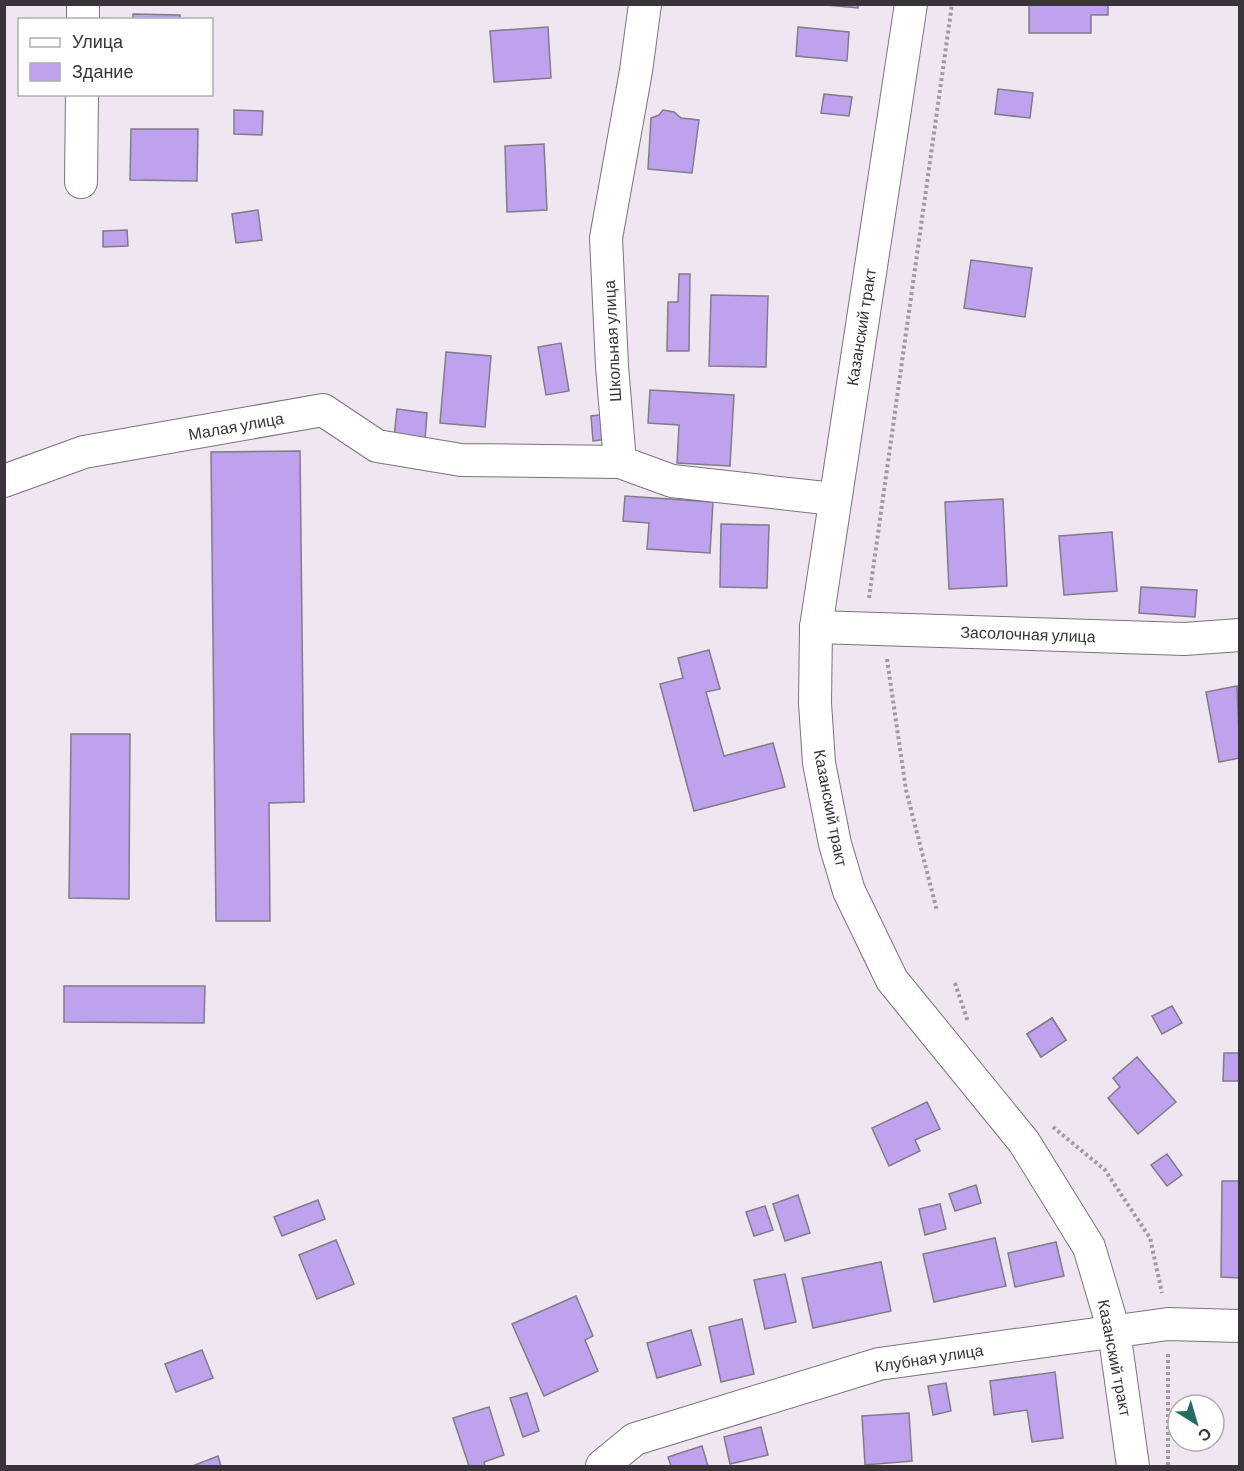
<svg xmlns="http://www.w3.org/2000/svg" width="1244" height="1471" viewBox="0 0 1244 1471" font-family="Barlow,sans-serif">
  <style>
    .building { fill: #bea2ee; stroke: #807c88; stroke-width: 1.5 }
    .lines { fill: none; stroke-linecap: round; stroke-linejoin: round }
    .minor-casing { stroke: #7b727d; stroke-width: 34 }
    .path { stroke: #a19aa2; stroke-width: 4; stroke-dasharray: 3 3; stroke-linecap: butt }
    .minor { stroke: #fff; stroke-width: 32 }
    .labels { text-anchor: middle; stroke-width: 4.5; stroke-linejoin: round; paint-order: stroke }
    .street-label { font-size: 16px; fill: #383439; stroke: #fff }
  </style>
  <rect width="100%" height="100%" fill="#f0e6f2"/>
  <g class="building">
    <path d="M816,4H858V8Z"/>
    <path d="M1029,4H1108V15H1091V33H1029Z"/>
    <path d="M133,14L180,15V20H133Z"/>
    <path d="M548,27L551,78L494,82L490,31Z"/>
    <path d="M798,27L849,32L847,61L796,56Z"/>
    <path d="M998,89L1033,93L1030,118L995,114Z"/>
    <path d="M824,94L852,97L849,116L821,113Z"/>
    <path d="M234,110L263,111L262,135L234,134Z"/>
    <path d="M663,110L674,112L681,118L699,120L692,173L648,169L651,118L659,115Z"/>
    <path d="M131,129H198L197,181L130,180Z"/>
    <path d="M544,144L547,210L507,212L505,146Z"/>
    <path d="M258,210L262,240L236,243L232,214Z"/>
    <path d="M127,230L128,246L103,247V231Z"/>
    <path d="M971,260L1032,268L1025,317L964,308Z"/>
    <path d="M679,274H690L689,351H667L668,302H678Z"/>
    <path d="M711,295L768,296L766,367L709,366Z"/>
    <path d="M561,343L569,391L546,395L538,347Z"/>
    <path d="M446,352L491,356L485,427L440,423Z"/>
    <path d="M650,390L734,395L730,466L677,463L679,425L648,423Z"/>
    <path d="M397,409L427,413L425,441L394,437Z"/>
    <path d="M608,414L610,439L593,441L591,416Z"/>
    <path d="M300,451L304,802L269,803L270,921H216L211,452Z"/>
    <path d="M625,496L713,502L710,553L647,549L649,523L623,521Z"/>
    <path d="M1003,499L1007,586L949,589L945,502Z"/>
    <path d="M721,524L769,525L767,588L720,587Z"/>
    <path d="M1112,532L1117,591L1064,595L1059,536Z"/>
    <path d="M1141,587L1197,590L1195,617L1139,613Z"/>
    <path d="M709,650L720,689L706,692L724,756L773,743L785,787L694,811L660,684L683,678L678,658Z"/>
    <path d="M1237,686L1240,758L1219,762L1206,692Z"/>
    <path d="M71,734H130L129,899L69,898Z"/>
    <path d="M64,986H205L204,1023L64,1022Z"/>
    <path d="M1172,1006L1182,1023L1162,1034L1152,1016Z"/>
    <path d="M1052,1018L1066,1040L1041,1057L1027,1034Z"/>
    <path d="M1052,1018L1066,1040L1041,1057L1027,1034Z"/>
    <path d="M1224,1053H1240V1081H1223Z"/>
    <path d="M1137,1057L1176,1102L1138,1134L1108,1098L1120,1087L1113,1078Z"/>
    <path d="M927,1102L940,1129L915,1140L920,1151L889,1166L872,1128Z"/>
    <path d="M1167,1154L1182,1175L1167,1186L1151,1165Z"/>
    <path d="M1222,1181H1240V1278L1221,1277Z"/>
    <path d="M976,1185L981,1203L955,1211L949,1194Z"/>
    <path d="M798,1195L810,1233L785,1241L773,1204Z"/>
    <path d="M318,1200L325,1219L282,1236L274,1217Z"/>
    <path d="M940,1204L946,1229L925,1235L919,1209Z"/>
    <path d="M765,1206L773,1230L754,1236L746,1212Z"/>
    <path d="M995,1238L1006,1286L934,1302L923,1254Z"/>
    <path d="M336,1240L354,1284L317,1299L299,1255Z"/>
    <path d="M1056,1242L1064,1276L1015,1287L1008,1253Z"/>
    <path d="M881,1262L891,1311L813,1328L802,1278Z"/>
    <path d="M785,1274L796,1322L765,1329L754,1280Z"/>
    <path d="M576,1296L593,1336L585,1340L598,1371L544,1396L512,1324Z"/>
    <path d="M742,1319L754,1374L721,1382L709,1327Z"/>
    <path d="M691,1330L701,1365L657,1378L647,1343Z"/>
    <path d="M202,1350L213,1378L176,1392L165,1364Z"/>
    <path d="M1055,1372L1063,1438L1032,1442L1027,1410L994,1415L990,1381Z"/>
    <path d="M946,1383L951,1411L933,1415L928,1386Z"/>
    <path d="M527,1393L539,1431L523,1437L510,1398Z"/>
    <path d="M489,1407L504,1455L484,1462L485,1466H469L453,1418Z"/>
    <path d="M909,1413L912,1461L865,1465L862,1416Z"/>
    <path d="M761,1427L768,1455L730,1464L724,1437Z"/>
    <path d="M702,1446L708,1466H671L668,1457Z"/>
    <path d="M218,1456L221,1466H196L195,1465Z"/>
  </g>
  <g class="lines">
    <g class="minor-casing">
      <g id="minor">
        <path d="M911,4L816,627L815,703L819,763L835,844L849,891L892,980L1024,1142L1089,1247L1114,1331L1133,1466"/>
        <path d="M83,20V4"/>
        <path d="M81,182L82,94"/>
        <path d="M620,462L612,366L606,238L636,71L645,4"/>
        <path d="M4,481L84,452L323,410L377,446L461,460L620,462L672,481L834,499"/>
        <path d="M816,627L1184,639L1240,635"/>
        <path d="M602,1466L635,1439L879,1364L1168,1324L1240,1326"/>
      </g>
    </g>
    <g class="path">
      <path d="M869,598L952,4"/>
      <path d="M887,659L906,790L937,911"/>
      <path d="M955,983L968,1022"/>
      <path d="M1053,1127L1105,1170L1150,1238L1162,1293"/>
      <path d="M1168,1354V1466"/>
    </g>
    <use href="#minor" class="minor"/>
  </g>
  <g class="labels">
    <g class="street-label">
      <text transform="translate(861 327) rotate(-81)" y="6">Казанский тракт</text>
      <text transform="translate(612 341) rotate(-93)" y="6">Школьная улица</text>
      <text transform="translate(236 426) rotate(-10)" y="6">Малая улица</text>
      <text transform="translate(1028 634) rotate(2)" y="6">Засолочная улица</text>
      <text transform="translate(831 808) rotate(79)" y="6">Казанский тракт</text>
      <text transform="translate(929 1358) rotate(-9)" y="6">Клубная улица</text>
      <text transform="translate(1115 1358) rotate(79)" y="6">Казанский тракт</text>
    </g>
  </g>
  <rect width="1244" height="1471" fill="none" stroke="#383439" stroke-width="12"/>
  <rect x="18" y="18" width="195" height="78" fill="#ffffff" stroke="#afaeb0" stroke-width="1.5"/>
  <rect x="30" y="38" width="30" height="9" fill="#ffffff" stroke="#afaeb0" stroke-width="1.5"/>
  <text x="72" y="48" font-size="18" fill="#383439">Улица</text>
  <rect x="30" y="63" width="30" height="18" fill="#bea2ee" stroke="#afaeb0" stroke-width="1.5"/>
  <text x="72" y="78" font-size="18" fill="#383439">Здание</text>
  <g transform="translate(1196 1423) rotate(143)"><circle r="28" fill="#ffffff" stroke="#afaeb0" stroke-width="1.5"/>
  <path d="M0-4.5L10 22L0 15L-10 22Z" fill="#256c62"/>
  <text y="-9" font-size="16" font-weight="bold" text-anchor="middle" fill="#383439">С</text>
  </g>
</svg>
